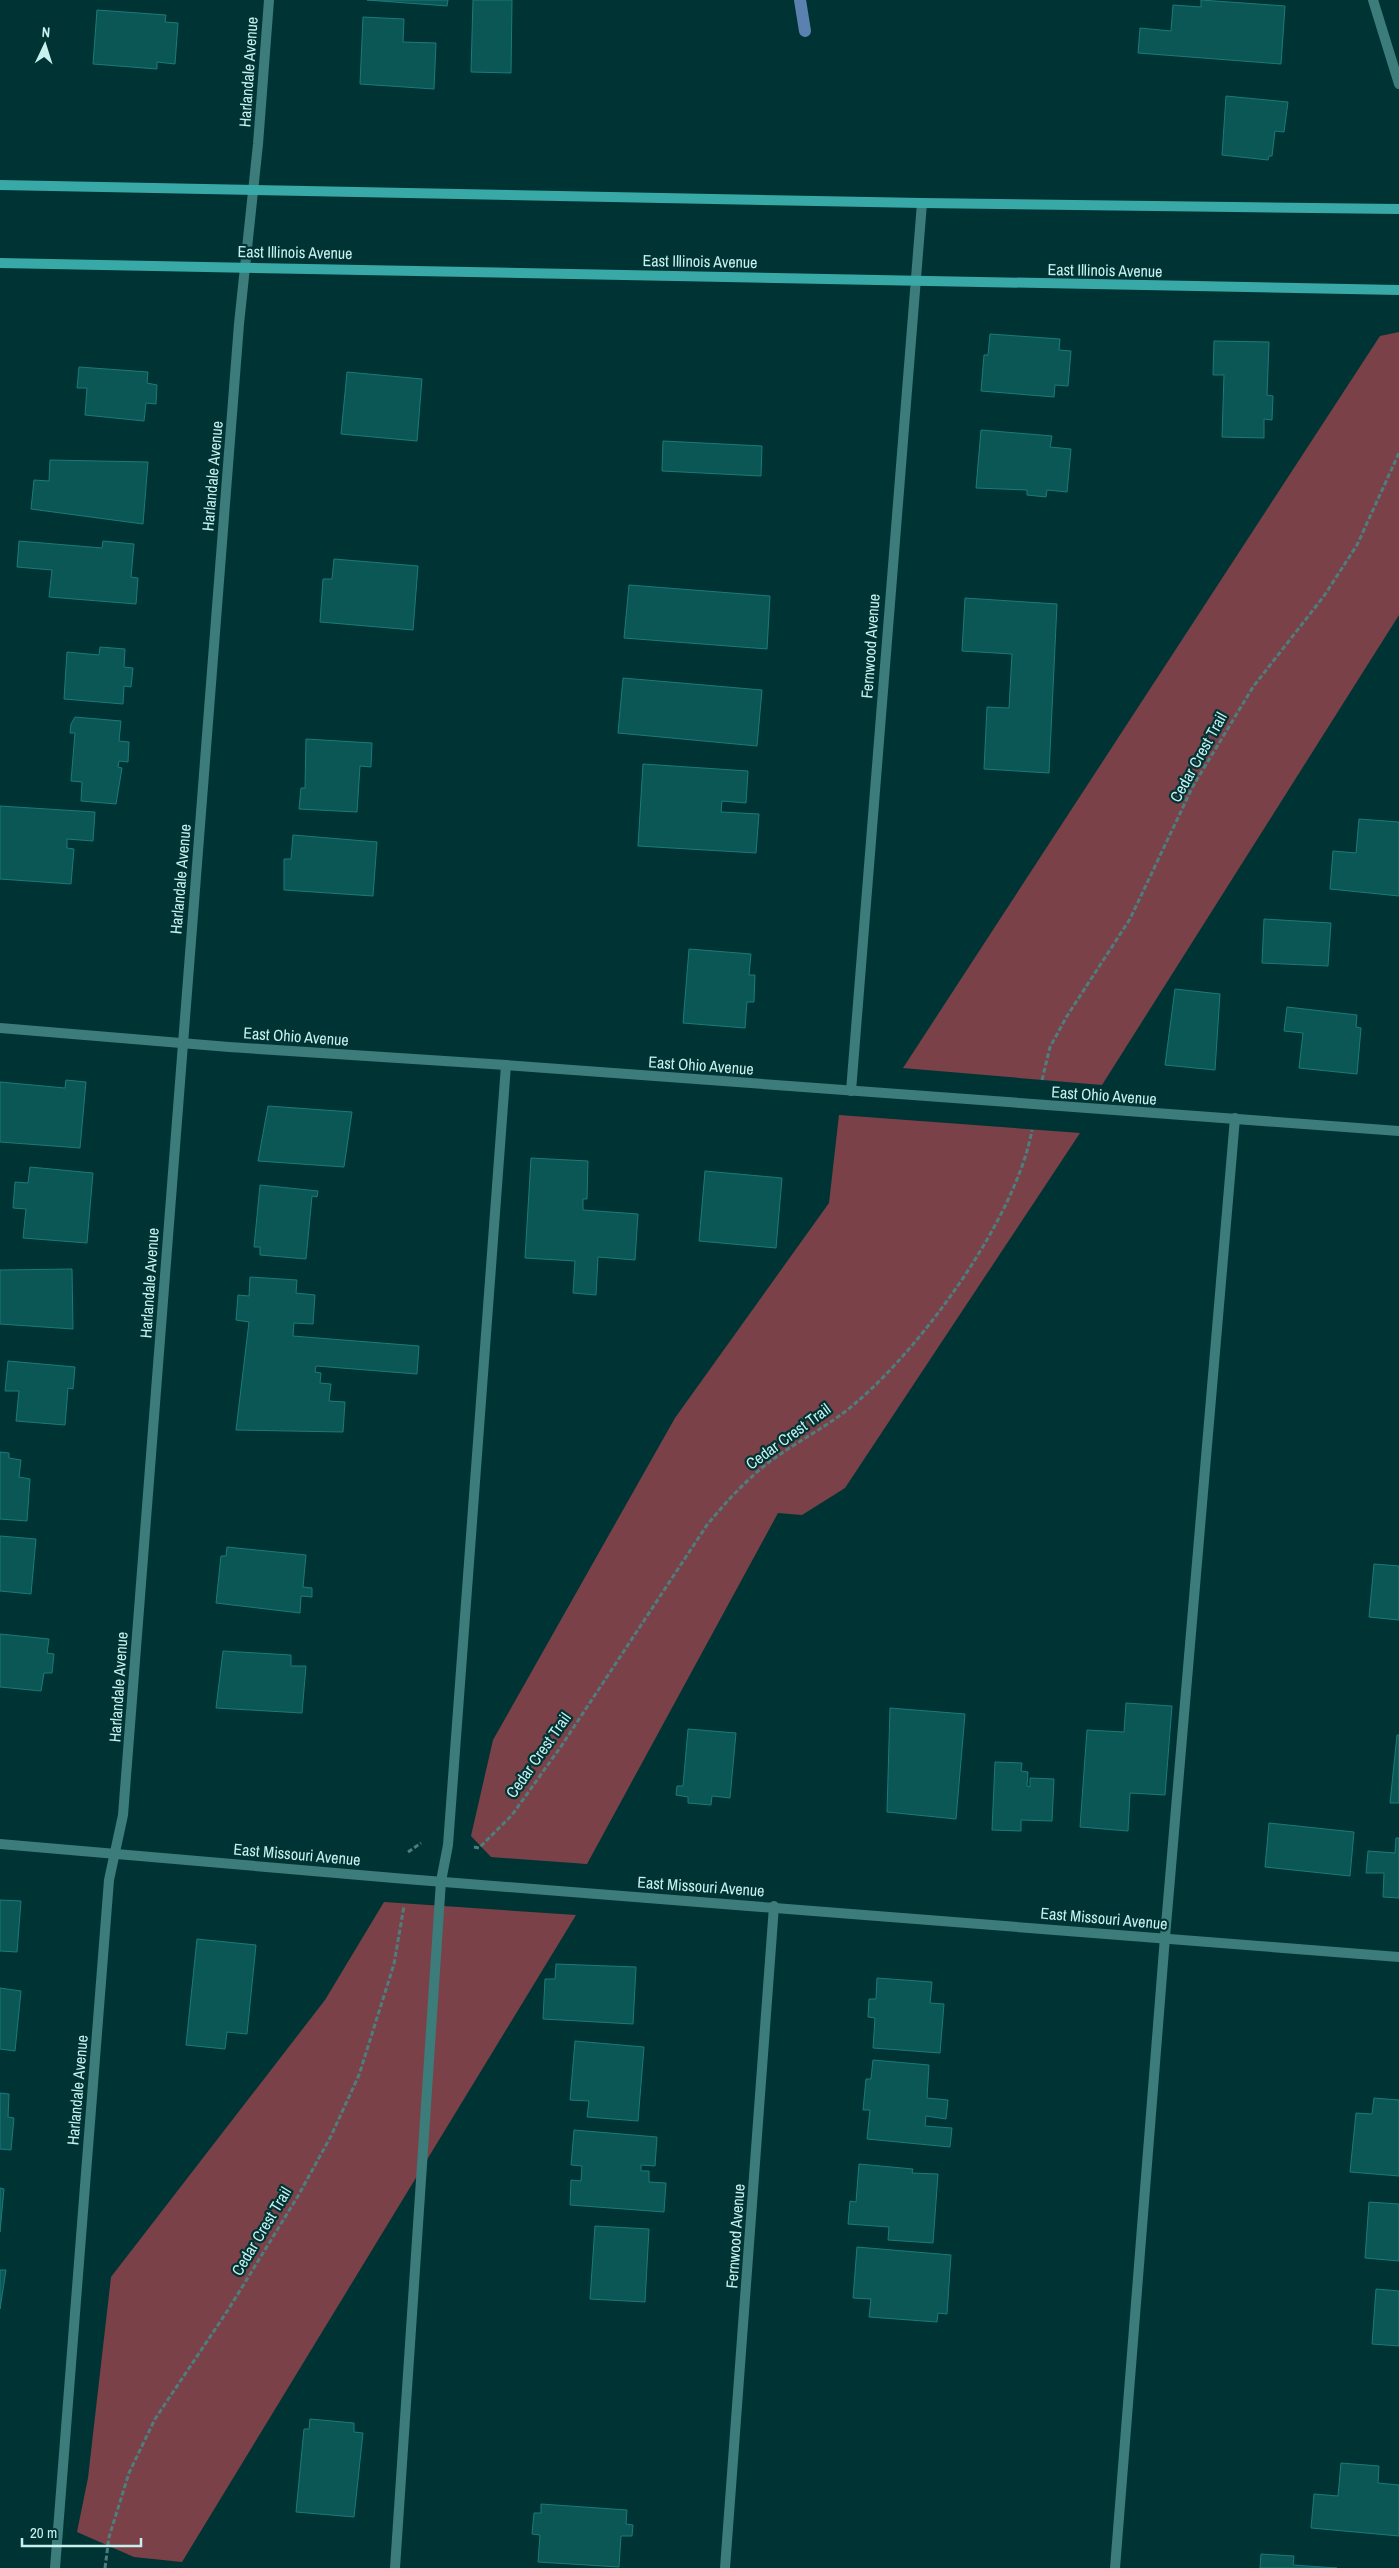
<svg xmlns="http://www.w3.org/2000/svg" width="1399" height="2568" viewBox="0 0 1399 2568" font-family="'Archivo Narrow',sans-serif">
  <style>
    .green { fill: #7a4248 }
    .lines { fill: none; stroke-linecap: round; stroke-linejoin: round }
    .stream { stroke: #5a81b0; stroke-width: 12 }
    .building { fill: #0b5756; stroke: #1a7b7a }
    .path { stroke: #4e7d7d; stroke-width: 3; stroke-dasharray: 5 2.5; stroke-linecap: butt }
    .lane { stroke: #3c7c7b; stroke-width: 10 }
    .street { stroke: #3c7c7b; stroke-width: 10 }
    .secondary { stroke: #38a9a7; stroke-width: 10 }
    .labels { text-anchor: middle; stroke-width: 4.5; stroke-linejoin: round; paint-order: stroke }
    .street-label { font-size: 16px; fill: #c7f0ef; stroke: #003434 }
  </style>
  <rect width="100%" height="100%" fill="#003434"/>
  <g class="green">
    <path d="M1399,332V615L1102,1085L903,1068L1380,336Z"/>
    <path d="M839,1115L1080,1133L845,1488L802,1515L778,1513L587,1864L491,1857L471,1836L493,1740L675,1418L829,1203Z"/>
    <path d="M384,1902L576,1915L182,2562L134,2557L77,2532L88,2478L111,2277L325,2000Z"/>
  </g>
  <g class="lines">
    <path class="stream" d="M800,0L805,31"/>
  </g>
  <g class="building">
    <path d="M367,0H448L447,6Z"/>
    <path d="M473,0H512L511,73L471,72Z"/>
    <path d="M1201,0L1285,6L1281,64L1138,53L1140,28L1171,31L1173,5L1201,7Z"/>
    <path d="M97,10L166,15L165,22L178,23L175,64L157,62V69L93,64Z"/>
    <path d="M363,17L404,19L403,42L436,43L434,89L360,84Z"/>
    <path d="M1226,96L1288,102L1284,132L1275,131L1272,156H1269L1268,160L1222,155Z"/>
    <path d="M990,334L1060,339L1059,350L1071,351L1068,386L1055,385L1054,397L981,391L984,355H988Z"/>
    <path d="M1214,341L1269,342L1267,395L1273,396L1272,420L1264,419V438L1222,437L1224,375H1213Z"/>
    <path d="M79,367L148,372L147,383L157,385L156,404L146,403L144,421L85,415L87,388H77Z"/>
    <path d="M347,372L422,379L417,441L341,434Z"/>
    <path d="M981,430L1052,436L1050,447L1071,449L1067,492L1047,490L1046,497L1027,495V490L976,488Z"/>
    <path d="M663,441L762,446L761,476L662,471Z"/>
    <path d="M50,460L148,462L143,524L31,509L34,480L49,481Z"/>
    <path d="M19,541L102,548L103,541L134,544L131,577L138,578L136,604L49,597L52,570L17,567Z"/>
    <path d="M334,559L418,566L413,630L320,622L323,579H332Z"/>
    <path d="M629,585L770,596L767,649L624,638Z"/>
    <path d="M965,598L1057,604L1049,773L984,769L987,707L1009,708L1012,654L962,651Z"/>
    <path d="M100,647L125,649L124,667L133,668L131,687L124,686L123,704L64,699L67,652L99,655Z"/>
    <path d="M623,678L762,690L757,746L618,733Z"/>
    <path d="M75,717L121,721L119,741L129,742L128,762L119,761L118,767L122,768L116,804L81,801L82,782L71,781L75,733H70L71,724Z"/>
    <path d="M306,739L372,743L371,767L360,766L357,812L299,809L301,788H305Z"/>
    <path d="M643,764L748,771L746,803L722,801L721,812L759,814L756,853L638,846Z"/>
    <path d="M0,806L95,812L93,841L67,839V848L74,849L71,884L0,879Z"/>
    <path d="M1359,819L1399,822V896L1330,889L1333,851L1356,853Z"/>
    <path d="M293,835L377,842L373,896L284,890V859H291Z"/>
    <path d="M1264,919L1331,923L1328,966L1262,963Z"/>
    <path d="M689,949L751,954L749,975H755L754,1002H747L745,1028L683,1023Z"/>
    <path d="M1175,989L1220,994L1215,1070L1165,1065Z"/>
    <path d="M1287,1007L1357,1015L1356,1027L1361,1028L1357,1074L1299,1068L1303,1033L1284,1031Z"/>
    <path d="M66,1080L86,1082L80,1148L0,1142V1082L65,1088Z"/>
    <path d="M268,1106L352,1112L344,1167L258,1161Z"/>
    <path d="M531,1158L588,1161L587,1199H583V1210L638,1214L635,1260L598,1257L596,1295L573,1293L575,1261L525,1258Z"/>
    <path d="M30,1167L93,1173L87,1243L23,1238L26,1209L13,1208L15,1182L28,1183Z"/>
    <path d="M705,1171L782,1178L776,1248L699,1241Z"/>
    <path d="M260,1185L318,1191L317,1197L312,1196L306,1259L260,1255V1247H254Z"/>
    <path d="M72,1269L73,1329L0,1324V1270Z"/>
    <path d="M250,1277L297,1280L296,1293L315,1295L313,1324L294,1323L293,1336L419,1346L417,1374L316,1366L315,1372L321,1373L320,1383L331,1384L329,1401L345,1402L343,1432L236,1430L249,1322L236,1320L238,1295L249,1296Z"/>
    <path d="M8,1361L75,1367L73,1389L68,1388L65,1425L16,1421L19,1391H5Z"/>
    <path d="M0,1452L9,1453V1458L21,1460L19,1477L30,1479L27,1521L0,1519Z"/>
    <path d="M0,1536L36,1539L31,1594L0,1591Z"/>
    <path d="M227,1547L306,1555L303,1587L312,1588V1597L301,1596L300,1613L216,1603L221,1556H226Z"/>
    <path d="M1374,1564L1399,1566V1620L1369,1617Z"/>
    <path d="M0,1634L49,1639L47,1653L54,1654L52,1673H44L41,1691L0,1687Z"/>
    <path d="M223,1651L291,1655V1666H306L302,1713L216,1708Z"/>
    <path d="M1126,1703L1172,1706L1165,1795L1130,1793L1128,1831L1080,1827L1087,1730L1124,1732Z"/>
    <path d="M890,1708L965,1714L956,1819L887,1812Z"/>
    <path d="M688,1729L736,1733L730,1798L712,1796L711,1805L688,1803V1797L676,1795L677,1786H683Z"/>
    <path d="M1397,1735H1399V1803H1390Z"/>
    <path d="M995,1762L1022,1763L1021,1771L1028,1772L1027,1786L1030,1787V1778L1054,1779L1052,1821L1021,1820V1831L992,1830Z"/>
    <path d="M1269,1823L1354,1832L1350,1876L1265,1867Z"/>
    <path d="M1396,1838H1399V1898L1383,1897L1384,1873H1366L1368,1851L1395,1853Z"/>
    <path d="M0,1900L21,1901L17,1952L0,1951Z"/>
    <path d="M197,1939L256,1945L247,2034L227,2032L225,2049L186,2045Z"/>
    <path d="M556,1964L636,1967L633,2024L543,2019L545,1979H555Z"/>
    <path d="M877,1978L932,1982L930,2003L944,2004L940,2053L873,2048L875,2018L868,2017L869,1999H876Z"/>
    <path d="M0,1988L21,1991L15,2051L0,2049Z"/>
    <path d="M575,2041L644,2047L638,2121L587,2117L589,2101L570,2100Z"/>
    <path d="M873,2060L929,2065L927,2098L948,2100L946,2119L926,2116L925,2126L952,2128L950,2147L867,2139L870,2110H863L866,2079H871Z"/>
    <path d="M0,2093L9,2094L8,2117L14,2118L11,2150L0,2149Z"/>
    <path d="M1374,2098L1399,2100V2176L1350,2172L1356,2113L1372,2114Z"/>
    <path d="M574,2130L657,2137L655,2166L641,2165V2171H649V2182L666,2183L664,2212L570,2205L571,2180L581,2181L582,2166L571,2165Z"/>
    <path d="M859,2164L913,2169L912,2173L938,2174L933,2243L888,2240L889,2227L848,2224L850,2201L856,2202Z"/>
    <path d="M0,2188L4,2189L0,2232Z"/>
    <path d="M1369,2202L1399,2204V2261L1365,2258Z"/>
    <path d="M595,2226L649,2229L645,2302L590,2299Z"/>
    <path d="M857,2247L951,2255L947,2314L938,2313L937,2322L869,2317L871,2299L853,2298Z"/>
    <path d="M0,2270H6L0,2309Z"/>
    <path d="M1376,2289L1399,2291V2346L1372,2344Z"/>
    <path d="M310,2419L354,2423V2432L363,2433L354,2517L296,2512L304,2429H309Z"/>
    <path d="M1341,2463L1379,2466L1378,2483L1399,2485V2536L1311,2528L1314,2494L1338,2496Z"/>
    <path d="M541,2504L627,2510L626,2524L633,2525L632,2536H621L619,2567L538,2562L540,2535L532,2534L534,2513H541Z"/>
    <path d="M1261,2554L1294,2556L1293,2565L1337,2568H1260Z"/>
  </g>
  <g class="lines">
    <g class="path">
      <path d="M1042,1080L1050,1047L1067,1016L1130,919L1193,786L1253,687L1324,596L1357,545L1399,453"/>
      <path d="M474,1847L479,1848L512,1815L562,1745L707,1525C725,1503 745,1481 768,1463C797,1441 831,1425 858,1401C925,1343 1016,1217 1032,1130"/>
      <path d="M408,1852L421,1843"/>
      <path d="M105,2568L109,2537L129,2473L155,2419L228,2310L298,2196L331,2136L359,2075L394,1964L404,1906"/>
    </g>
    <g class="lane">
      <path d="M395,2568L441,1881L448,1845L506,1065"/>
      <path d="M1115,2568L1165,1937L1235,1118"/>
    </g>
    <g class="street">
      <path d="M1373,0L1399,84"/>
      <path d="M0,1028L229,1047L506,1065L1399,1131"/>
      <path d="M851,1091L922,203"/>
      <path d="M0,1844L406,1879L1399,1957"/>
      <path d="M55,2568L109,1880L123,1815L239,324L258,144L269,0"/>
      <path d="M725,2568L774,1906"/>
    </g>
    <g class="secondary">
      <path d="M0,185L922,203L1399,209"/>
      <path d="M0,263L1399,290"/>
    </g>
  </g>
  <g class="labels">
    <g class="street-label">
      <text transform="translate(248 72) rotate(-86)" y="6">Harlandale Avenue</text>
      <text transform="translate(295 252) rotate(1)" y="6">East Illinois Avenue</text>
      <text transform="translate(700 261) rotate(1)" y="6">East Illinois Avenue</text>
      <text transform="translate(1105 270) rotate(1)" y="6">East Illinois Avenue</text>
      <text transform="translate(212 476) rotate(-85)" y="6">Harlandale Avenue</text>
      <text transform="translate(870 646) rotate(-86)" y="6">Fernwood Avenue</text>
      <text transform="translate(1198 757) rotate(-61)" y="6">Cedar Crest Trail</text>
      <text transform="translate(180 879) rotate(-85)" y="6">Harlandale Avenue</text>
      <text transform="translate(296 1036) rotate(4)" y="6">East Ohio Avenue</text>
      <text transform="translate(701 1065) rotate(4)" y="6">East Ohio Avenue</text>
      <text transform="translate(1104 1095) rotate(4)" y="6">East Ohio Avenue</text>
      <text transform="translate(149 1283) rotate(-86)" y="6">Harlandale Avenue</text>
      <text transform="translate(788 1436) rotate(-36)" y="6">Cedar Crest Trail</text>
      <text transform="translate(118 1687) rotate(-86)" y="6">Harlandale Avenue</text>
      <text transform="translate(538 1755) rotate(-55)" y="6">Cedar Crest Trail</text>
      <text transform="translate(297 1854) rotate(5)" y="6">East Missouri Avenue</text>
      <text transform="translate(701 1886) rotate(4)" y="6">East Missouri Avenue</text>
      <text transform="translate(1104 1918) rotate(5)" y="6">East Missouri Avenue</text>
      <text transform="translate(77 2090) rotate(-85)" y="6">Harlandale Avenue</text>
      <text transform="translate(261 2231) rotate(-59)" y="6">Cedar Crest Trail</text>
      <text transform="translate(735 2236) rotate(-86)" y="6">Fernwood Avenue</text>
    </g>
  </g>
  <g transform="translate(45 45) rotate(4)" stroke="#003434" stroke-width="4" paint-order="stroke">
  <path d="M0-4L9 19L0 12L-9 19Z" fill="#c7f0ef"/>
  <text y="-8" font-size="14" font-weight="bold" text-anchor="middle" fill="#c7f0ef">N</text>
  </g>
  <path d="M22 2538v8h119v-8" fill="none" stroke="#c7f0ef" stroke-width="2.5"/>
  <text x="30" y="2538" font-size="15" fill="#c7f0ef" stroke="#003434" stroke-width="4" paint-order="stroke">20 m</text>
</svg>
